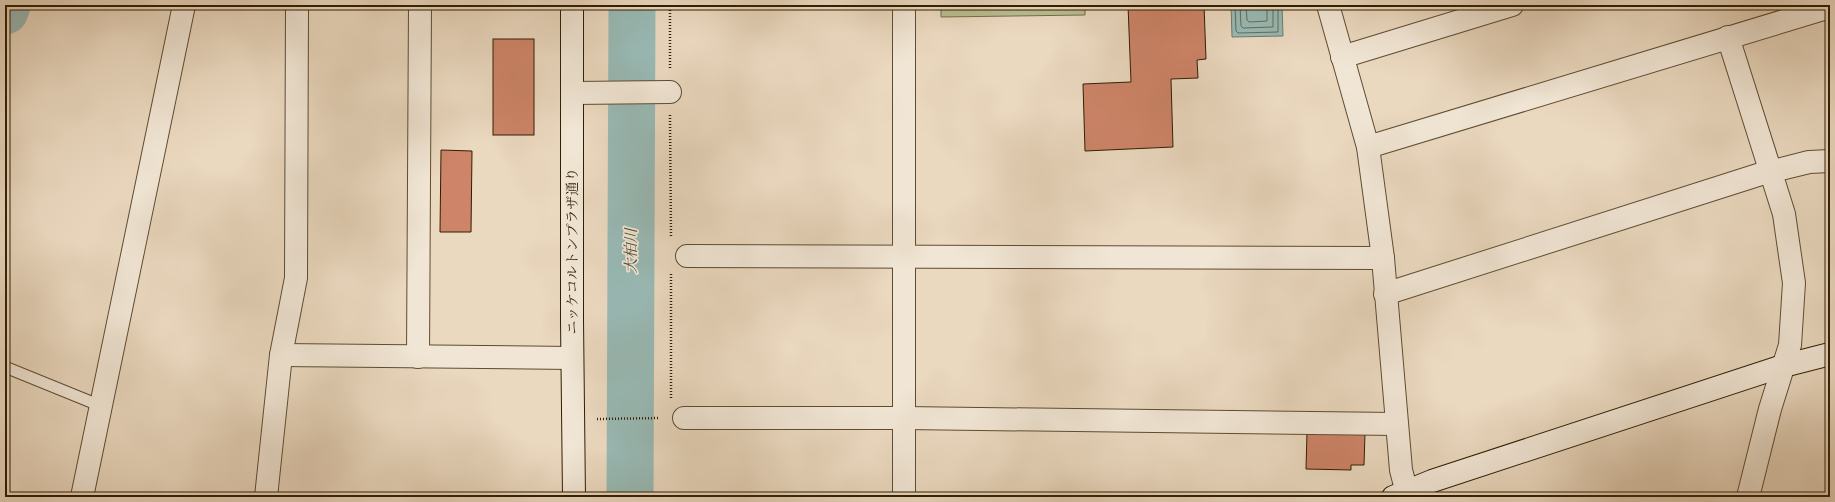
<svg xmlns="http://www.w3.org/2000/svg" width="1835" height="502" viewBox="0 0 1835 502" font-family="'IM FELL Great Primer','Noto Serif JP',serif">
  <style>
    .green { fill: #b8be91; stroke: #746e4a }
    .water { fill: #98b9b4; stroke: #6e7b6d }
    .lines { fill: none; stroke-linecap: round; stroke-linejoin: round }
    .shore { stroke: #646c5b; stroke-width: 1 }
    .river { stroke: #98b9b4; stroke-width: 47 }
    .building { fill: #cd8468; stroke: #301e02 }
    .lane-casing { stroke: #5e4c31; stroke-width: 13 }
    .street-casing { stroke: #5e4c31; stroke-width: 24 }
    .secondary-casing { stroke: #301e02; stroke-width: 24 }
    .path { stroke: #301e02; stroke-width: 2.5; stroke-dasharray: 1 2; stroke-linecap: butt }
    .lane { stroke: #f1e6d5; stroke-width: 11 }
    .street { stroke: #f1e6d5; stroke-width: 22 }
    .secondary { stroke: #f1e6d5; stroke-width: 22 }
    .labels { text-anchor: middle; stroke-width: 3.5; stroke-linejoin: round; paint-order: stroke }
    .street-label { font-size: 14px; fill: #301e02; stroke: #f1e6d5 }
    .water-label { font-size: 15px; font-style: italic; fill: #4f4c37; stroke: #f1e6d5 }
  </style>
  <rect width="100%" height="100%" fill="#ead8bf"/>
  <filter id="stains"><feTurbulence type="fractalNoise" baseFrequency=".005" numOctaves="4"/><feColorMatrix values="0 0 0 0 .2 0 0 0 0 .09 0 0 0 0 .02 0 0 0 .5 -.17"/></filter>
  <radialGradient id="worn" r=".72"><stop offset=".6" stop-color="#630" stop-opacity="0"/><stop offset="1" stop-color="#630" stop-opacity=".3"/></radialGradient>
  <path class="green" d="M941,5H1085V15L941,17Z"/>
  <path class="water" d="M1231,5H1282L1283,36L1232,37Z"/>
  <g class="lines">
    <g class="shore">
      <path d="M1235,5L1236,31L1238,33L1278,32V5"/>
      <path d="M1240,5L1241,26L1243,28L1273,27V5"/>
      <path d="M1246,5L1247,20L1249,22L1267,21V5"/>
    </g>
    <g class="river">
      <path d="M5,11L7,5"/>
      <path d="M630,497L632,5"/>
    </g>
  </g>
  <g class="building">
    <path d="M1128,5H1204L1206,59L1197,60L1198,78L1171,79L1173,147L1085,151L1083,84L1131,82Z"/>
    <rect x="493" y="39" width="41" height="96"/>
    <path d="M441,150L472,151L471,232H440Z"/>
    <path d="M1307,432L1365,433L1364,465H1351V470L1306,469Z"/>
  </g>
  <g class="lines">
    <g class="lane-casing">
      <path id="lane" d="M5,367L101,406"/>
    </g>
    <g class="street-casing">
      <g id="street">
        <path d="M1328,5L1368,147L1383,258L1401,470L1408,497"/>
        <path d="M1728,37L1784,214L1794,283L1790,345L1770,409L1748,497"/>
        <path d="M1342,57L1512,5"/>
        <path d="M572,93L670,92"/>
        <path d="M1368,147L1830,7"/>
        <path d="M687,256L1383,258"/>
        <path d="M1385,294L1761,174L1809,162L1830,161"/>
        <path d="M281,355L572,358"/>
        <path d="M418,357L420,5"/>
        <path d="M684,418H904L1396,424"/>
        <path d="M82,497L184,5"/>
        <path d="M266,497L281,355L296,278L297,5"/>
        <path d="M904,497V5"/>
      </g>
    </g>
    <g class="secondary-casing">
      <g id="secondary">
        <path d="M572,5V321L574,497"/>
        <path d="M1393,497L1432,481L1783,366L1830,354"/>
      </g>
    </g>
    <g class="path">
      <path d="M670,68V5"/>
      <path d="M670,115L671,238"/>
      <path d="M671,398V273"/>
      <path d="M597,419L660,418"/>
    </g>
    <use href="#lane" class="lane"/>
    <use href="#street" class="street"/>
    <use href="#secondary" class="secondary"/>
  </g>
  <g class="labels">
    <g class="street-label">
      <text transform="translate(572 251) rotate(-90)" y="5">ニッケコルトンプラザ通り</text>
    </g>
    <g class="water-label">
      <text transform="translate(631 251) rotate(-90)" y="5">大柏川</text>
    </g>
  </g>
  <rect width="1835" height="502" fill="none" stroke="#ead8bf" stroke-width="20"/>
  <rect x="6" y="6" width="1823" height="490" fill="none" stroke="#301e02" stroke-width="2"/>
  <rect x="10" y="10" width="1815" height="482" fill="none" stroke="#301e02"/>
  <rect width="100%" height="100%" filter="url(#stains)"/>
  <rect width="100%" height="100%" fill="url(#worn)"/>
</svg>
